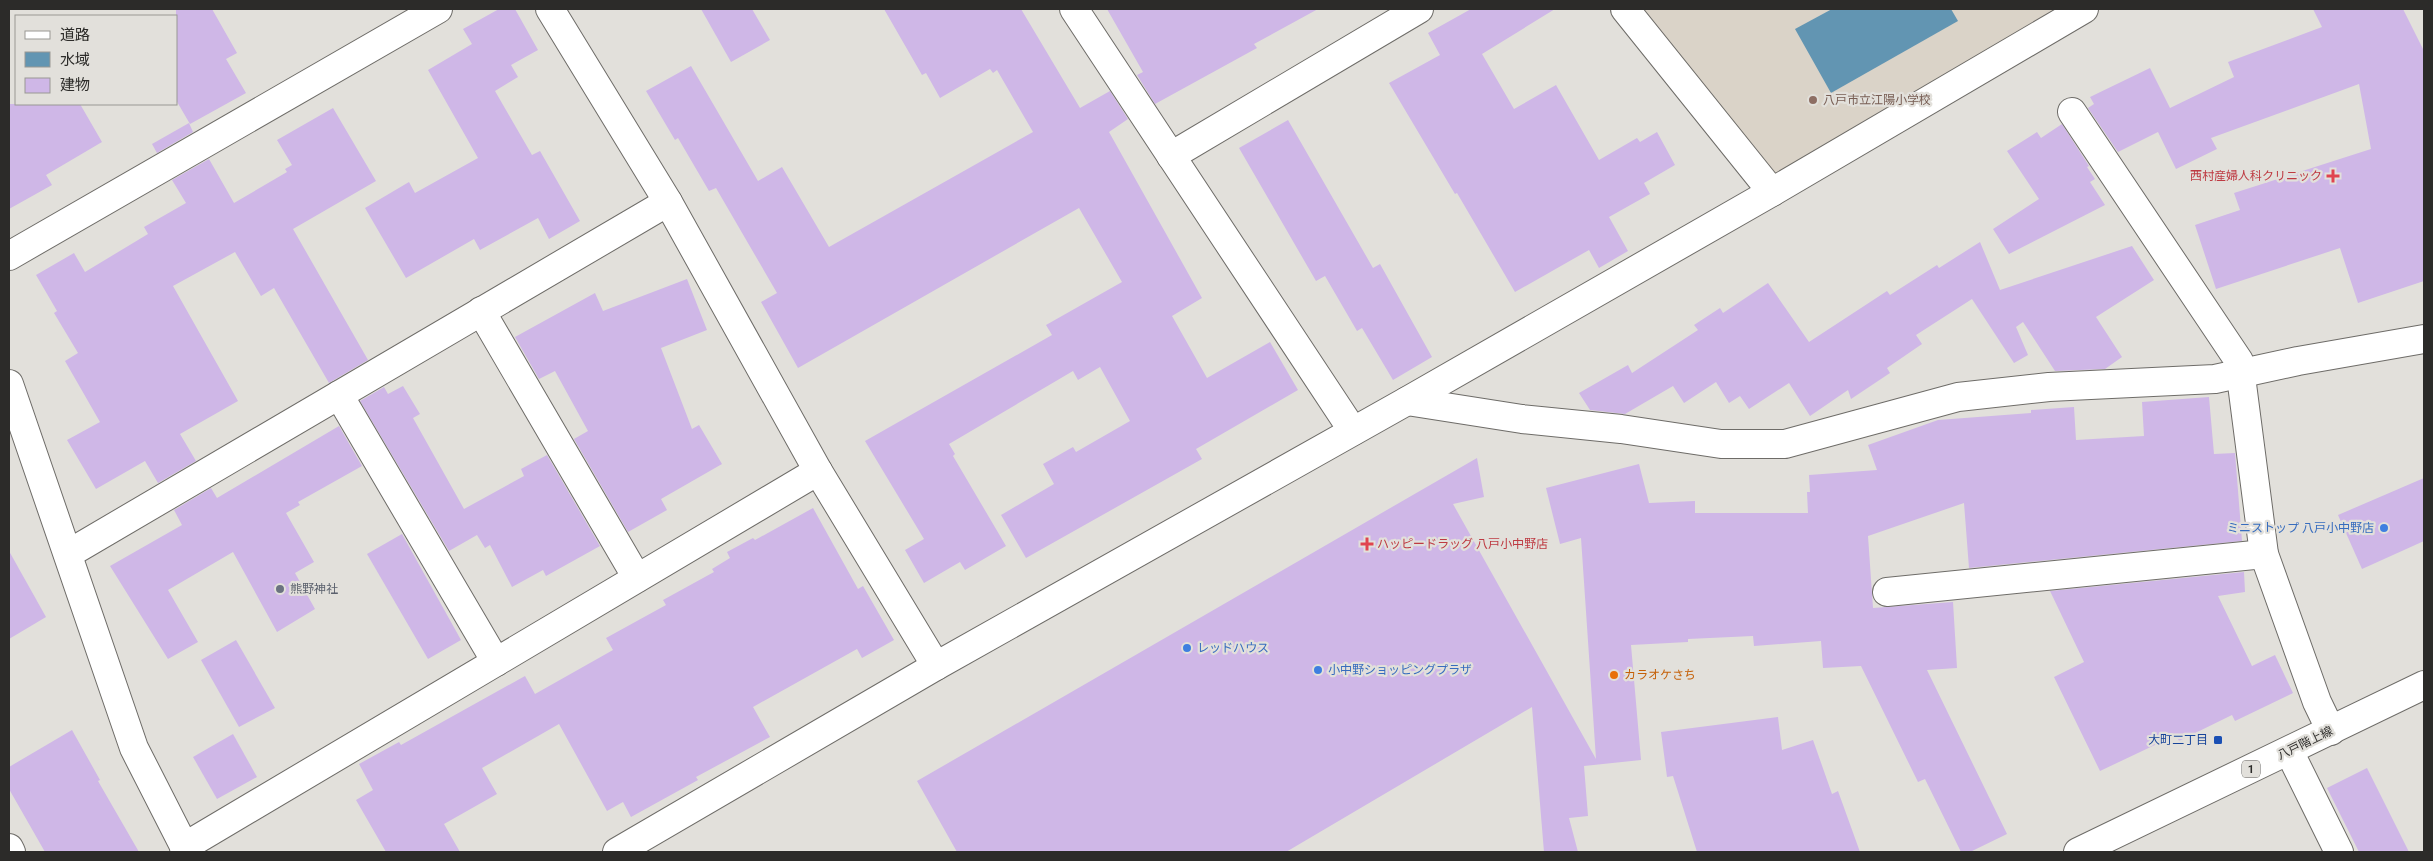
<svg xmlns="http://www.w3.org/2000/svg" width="2433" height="861" viewBox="0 0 2433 861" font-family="Roboto,'Noto Sans JP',sans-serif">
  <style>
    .built { fill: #dad3c8 }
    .water { fill: #6295b2 }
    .building { fill: #cfb7e7 }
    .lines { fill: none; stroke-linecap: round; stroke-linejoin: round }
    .minor-casing { stroke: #6e6c68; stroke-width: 30 }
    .major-casing { stroke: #6e6c68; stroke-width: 30 }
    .minor { stroke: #fff; stroke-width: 28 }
    .major { stroke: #fff; stroke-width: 28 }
    .education-dot { fill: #8d6e63; stroke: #e2e0db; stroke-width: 2 }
    .health-dot { fill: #e0444e; stroke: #e2e0db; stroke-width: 2 }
    .shop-dot { fill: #3f7fe0; stroke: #e2e0db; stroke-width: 2 }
    .worship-dot { fill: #6b7280; stroke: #e2e0db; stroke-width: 2 }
    .food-dot { fill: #e8710a; stroke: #e2e0db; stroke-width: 2 }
    .transit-dot { fill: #1a4fb4; stroke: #e2e0db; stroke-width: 2 }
    .labels { text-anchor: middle; stroke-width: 4.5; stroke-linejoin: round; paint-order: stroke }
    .shield { fill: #e2e0db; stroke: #63615e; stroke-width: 1 }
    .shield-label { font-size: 11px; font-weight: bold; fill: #2c2b29 }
    .education-label { font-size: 12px; fill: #785e54; stroke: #e2e0db; text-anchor: start }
    .health-label { font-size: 12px; fill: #be3a42; stroke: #e2e0db; text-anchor: end }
    .shop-label { font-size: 12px; fill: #366cbe; stroke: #e2e0db; text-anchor: start }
    .worship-label { font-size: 12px; fill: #5b616d; stroke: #e2e0db; text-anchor: start }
    .food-label { font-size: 12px; fill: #c56008; stroke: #e2e0db; text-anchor: start }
    .transit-label { font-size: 12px; fill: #164399; stroke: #e2e0db; text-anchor: end }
    .street-label { font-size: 12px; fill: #2c2b29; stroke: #e2e0db }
  </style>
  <rect width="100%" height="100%" fill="#e2e0db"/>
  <path class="built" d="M1625,9H2084L1772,192Z"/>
  <path class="water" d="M1832,9H1951L1958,21L1831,93L1795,29Z"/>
  <g class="building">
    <path d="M176,9H212L237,53L226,59L246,93L190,124L176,100Z"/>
    <path d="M499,9H515L538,50L511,65L518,77L495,91L532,155L540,151L580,221L549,239L538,218L480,250L474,239L406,278L365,208L409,182L415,193L478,158L428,70L472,44L463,29Z"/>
    <path d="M701,9H752L770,40L731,62Z"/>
    <path d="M884,9H1021L1080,108L1110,91L1128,119L1109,132L1202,298L1172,316L1207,378L1270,342L1298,390L1196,449L1202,459L1026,558L1001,515L1054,484L1043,464L1073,447L1076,452L1130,421L1100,367L1078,380L1073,371L949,444L955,454L953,456L1006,546L965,570L960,562L924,583L905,550L924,539L865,441L1052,335L1046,325L1122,282L1079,208L798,368L761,302L777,293L716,188L709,191L678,138L675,140L646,91L691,66L758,181L782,167L829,247L1033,132L997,70L993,73L990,69L940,98L926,73L922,75Z"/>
    <path d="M1107,9H1318L1254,44L1257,48L1155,104L1137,75L1143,72Z"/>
    <path d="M1471,9H1555L1482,54L1514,109L1556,85L1599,160L1637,138L1640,142L1657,132L1675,165L1644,183L1650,194L1609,217L1628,251L1599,268L1589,250L1515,292L1457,193L1455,194L1389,83L1440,55L1428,33Z"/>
    <path d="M2313,9H2403L2424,51V281L2358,303L2340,248L2216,289L2195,225L2240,210L2234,193L2371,149L2359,84L2211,138L2217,149L2176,169L2158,132L2118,152L2088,108L2094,104L2090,97L2150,68L2170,108L2234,77L2228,62L2322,27Z"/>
    <path d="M9,104H80L102,142L46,175L52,185L9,209Z"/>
    <path d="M333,108L376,181L293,229L368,360L329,383L274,288L261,296L235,252L173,286L238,401L180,434L196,461L158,483L145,461L96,489L67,440L100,422L65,361L78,353L54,313L57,311L36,275L74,253L85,272L148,234L144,227L186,203L172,180L209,159L234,203L287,172L285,169L292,165L277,140Z"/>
    <path d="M1288,120L1373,268L1380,264L1432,357L1393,380L1362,328L1357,331L1325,276L1316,281L1239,148Z"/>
    <path d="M189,123L193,132L157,153L152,144Z"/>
    <path d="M2062,124L2089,166L2087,167L2095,179L2090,182L2105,205L2009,254L1993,229L2039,199L2007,151L2037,132L2041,138Z"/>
    <path d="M1980,242L2000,290L2132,246L2154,280L2096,317L2122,357L2105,369L2055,371L2023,322L2016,327L2028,355L2014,363L1972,299L1916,335L1922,344L1887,368L1890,373L1851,399L1848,390L1810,416L1789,383L1749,409L1740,396L1729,403L1716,382L1684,403L1673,386L1625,414L1590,410L1579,393L1628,365L1632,373L1698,330L1694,325L1720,308L1723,313L1768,283L1809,342L1887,291L1890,295L1937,265L1939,268Z"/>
    <path d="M687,279L707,330L661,348L692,429L699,425L722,464L661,499L667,510L628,532L574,439L588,431L555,371L539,379L515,337L595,293L603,311Z"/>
    <path d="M403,386L420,414L413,418L464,509L524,476L521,469L547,455L600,546L546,576L543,570L512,587L490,545L485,548L477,535L449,551L360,401L384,387L388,394Z"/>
    <path d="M2209,397L2214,454L2235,453L2242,541L1969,568L1964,503L1868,536L1873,608L1953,602L1957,668L1927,670L2007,834L1970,852H1961L1925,779L1918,782L1861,666L1823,668L1821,641L1754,646L1753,636L1688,639V642L1631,645L1641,760L1584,766L1588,816L1569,818L1578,852H1544L1532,707L1286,852H957L917,781L1477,458L1484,497L1453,504L1596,759L1581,538L1560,544L1546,488L1639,464L1649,503L1695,501V513H1808L1807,492H1810L1809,475L1877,470L1868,445L1938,420L2031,413V410L2074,407L2076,440L2144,436L2142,402Z"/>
    <path d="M339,426L362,466L298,502L300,505L286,513L314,562L295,573L315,609L277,632L233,552L168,590L198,642L168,659L110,566L182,525L174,510L211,488L217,498Z"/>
    <path d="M2424,478V541L2362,569L2338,515Z"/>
    <path d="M813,508L858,589L863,586L894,640L862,658L857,649L753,707L770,737L696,777L698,780L631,817L623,802L607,811L559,724L482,768L497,794L444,824L460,852H386L356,800L373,790L359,764L399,742L401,745L525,676L535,694L613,650L606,638L666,605L663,600L714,572L712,569L730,558L727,552L753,538L755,540Z"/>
    <path d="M402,534L461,640L428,659L367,554Z"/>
    <path d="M9,551L46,617L9,639Z"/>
    <path d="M2244,572L2245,592L2218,596L2252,666L2275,655L2293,693L2235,721L2232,715L2179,741L2176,735L2100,771L2054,677L2084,662L2050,591Z"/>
    <path d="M236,640L275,708L239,727L201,660Z"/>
    <path d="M1778,717L1782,750L1813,740L1832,794L1838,791L1860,852H1697L1673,776L1667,777L1661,732Z"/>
    <path d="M72,730L100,780L98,781L139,852H45L9,789V767Z"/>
    <path d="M233,734L257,777L217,799L193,757Z"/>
    <path d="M2367,768L2409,852H2359L2327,788Z"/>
  </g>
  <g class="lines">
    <g class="minor-casing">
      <g id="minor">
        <path d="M550,9L668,202L818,471L936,666"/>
        <path d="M1074,9L1353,431"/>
        <path d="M1625,9L1772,192"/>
        <path d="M2072,112L2239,361L2264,554L2317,702L2331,731"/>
        <path d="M1171,156L1419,9"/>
        <path d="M9,256L438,9"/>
        <path d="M481,311L637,578"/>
        <path d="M9,384L134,748L187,852"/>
        <path d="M339,395L496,662"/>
        <path d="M1407,401L1522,419L1621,429L1721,444H1785L1958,397L2049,387L2215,379L2298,361L2424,339"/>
        <path d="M68,554L668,202"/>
        <path d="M1887,592L2264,554"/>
        <path d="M2289,751L2339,852"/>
        <path d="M184,847L818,471"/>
        <path d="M9,848L11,852"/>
        <path d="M617,852L936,666L1407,401L1772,192L2084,9"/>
      </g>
    </g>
    <g class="major-casing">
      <path id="major" d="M2078,852L2424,685"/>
    </g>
    <use href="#minor" class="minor"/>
    <use href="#major" class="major"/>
  </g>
  <circle class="education-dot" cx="1813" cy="100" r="5"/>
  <g class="health-dot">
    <path d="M2330.5 168.5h5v5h5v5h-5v5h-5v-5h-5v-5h5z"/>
    <path d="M1364.5 536.5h5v5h5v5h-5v5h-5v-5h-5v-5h5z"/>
  </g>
  <g class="shop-dot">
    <circle cx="2384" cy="528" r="5"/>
    <circle cx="1187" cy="648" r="5"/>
    <circle cx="1318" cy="670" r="5"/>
  </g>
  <circle class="worship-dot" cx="280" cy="589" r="5"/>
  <circle class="food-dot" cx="1614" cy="675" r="5"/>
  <rect class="transit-dot" x="2213" y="735" width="10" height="10" rx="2.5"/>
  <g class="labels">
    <rect class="shield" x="2242" y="760.5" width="18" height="17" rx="4"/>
    <g class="shield-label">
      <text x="2251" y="773">1</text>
    </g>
    <g class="education-label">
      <text x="1823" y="104">八戸市立江陽小学校</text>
    </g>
    <g class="health-label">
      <text x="2322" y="180">西村産婦人科クリニック</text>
      <text x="1377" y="548" text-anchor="start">ハッピードラッグ 八戸小中野店</text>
    </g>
    <g class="shop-label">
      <text x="2374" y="532" text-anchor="end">ミニストップ 八戸小中野店</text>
      <text x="1197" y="652">レッドハウス</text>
      <text x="1328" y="674">小中野ショッピングプラザ</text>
    </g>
    <g class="worship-label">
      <text x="290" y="593">熊野神社</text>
    </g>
    <g class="food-label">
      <text x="1624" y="679">カラオケさち</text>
    </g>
    <g class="transit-label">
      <text x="2208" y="744">大町二丁目</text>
    </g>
    <g class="street-label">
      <text transform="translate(2305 743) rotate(-26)" y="4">八戸階上線</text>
    </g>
  </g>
  <rect width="2433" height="861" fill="none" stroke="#2c2b29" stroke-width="20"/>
  <rect x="15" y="15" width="162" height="90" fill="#e2e0db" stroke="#999894"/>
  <rect x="25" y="31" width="25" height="8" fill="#ffffff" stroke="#999894"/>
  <text x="60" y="40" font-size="15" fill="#2c2b29">道路</text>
  <rect x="25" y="52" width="25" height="15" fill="#6295b2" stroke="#999894"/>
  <text x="60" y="65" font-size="15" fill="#2c2b29">水域</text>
  <rect x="25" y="78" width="25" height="15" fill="#cfb7e7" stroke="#999894"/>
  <text x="60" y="90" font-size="15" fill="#2c2b29">建物</text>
</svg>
